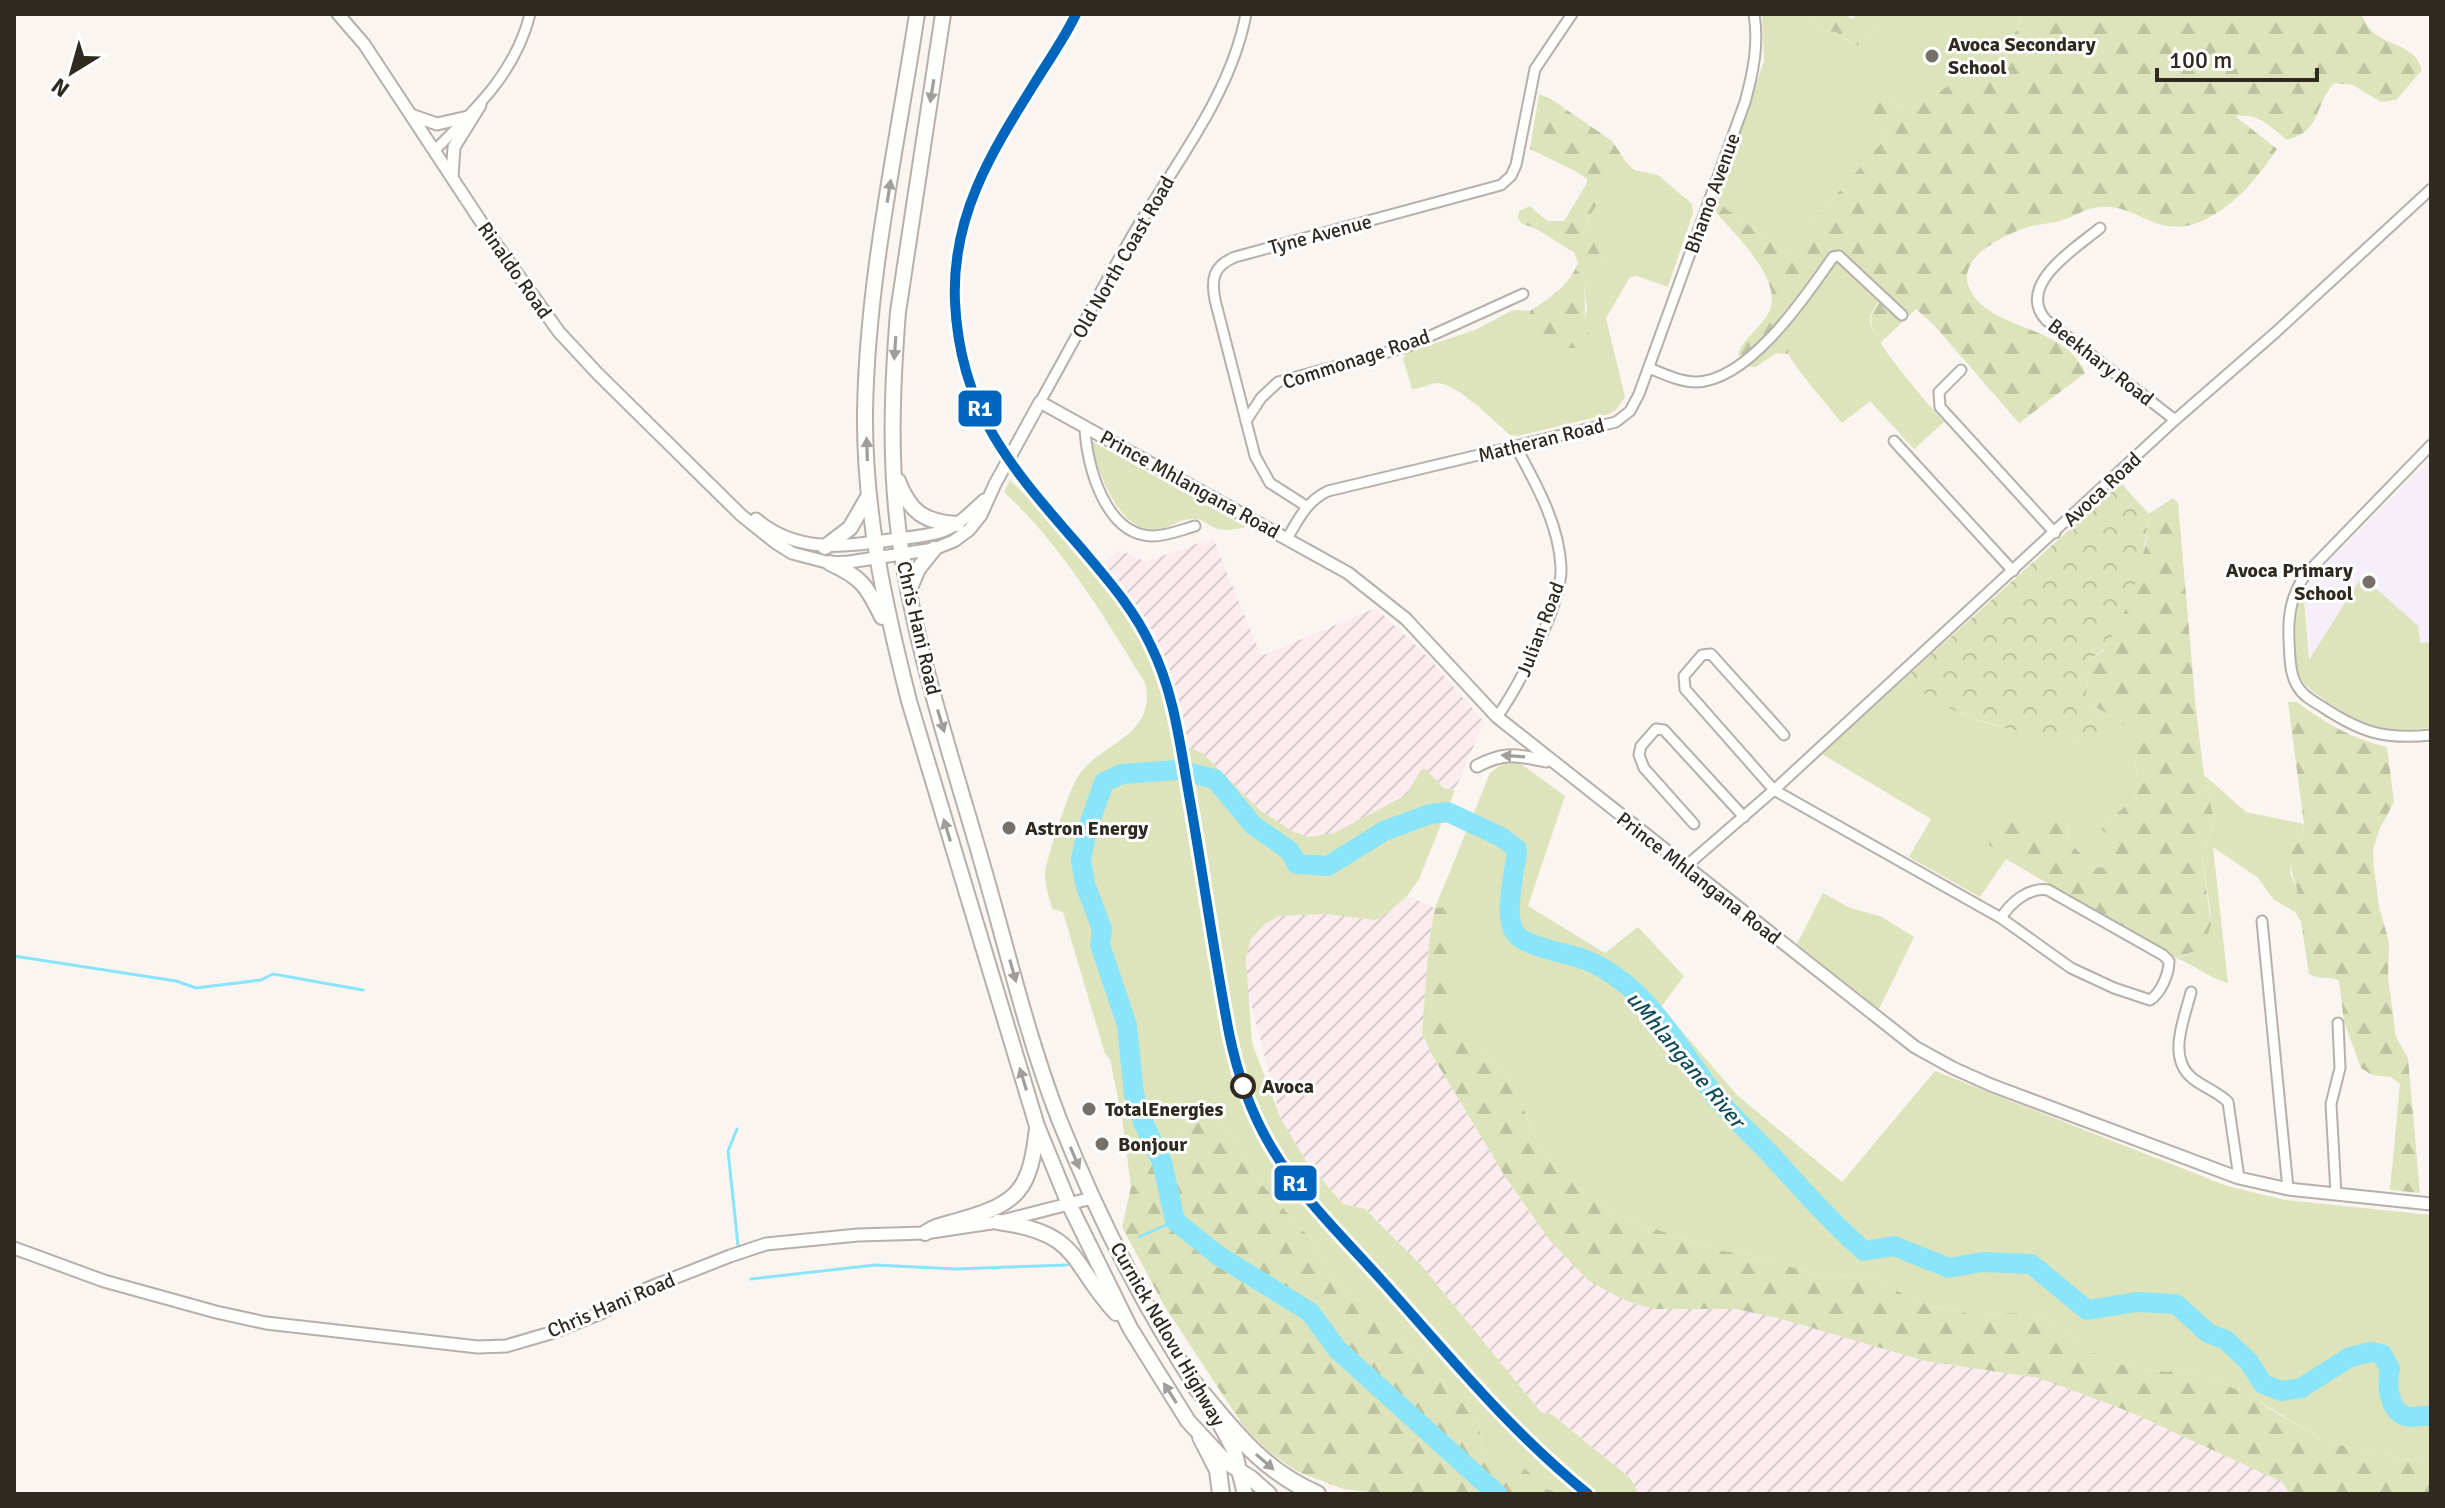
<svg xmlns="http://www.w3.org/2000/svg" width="2445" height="1508" viewBox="0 0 2445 1508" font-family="Signika,sans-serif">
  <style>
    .industrial { fill: url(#industrial-furrows) }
    .education { fill: #f6eef8 }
    .grass { fill: #dde4bb }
    .forest { fill: url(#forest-firs) }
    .park { fill: url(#park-crowns) }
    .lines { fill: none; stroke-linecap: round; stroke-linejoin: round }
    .stream { stroke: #8ae4fa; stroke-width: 3 }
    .river { stroke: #8ae4fa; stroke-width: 20 }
    .minor-casing { stroke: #b6b0aa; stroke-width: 13 }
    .tertiary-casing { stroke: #b6b0aa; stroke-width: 15 }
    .primary-casing { stroke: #b6b0aa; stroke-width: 18 }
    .motorway-casing { stroke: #b6b0aa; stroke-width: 20 }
    .minor { stroke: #fefefd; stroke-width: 9 }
    .tertiary { stroke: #fefefd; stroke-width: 11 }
    .primary { stroke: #fefefd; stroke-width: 14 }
    .motorway { stroke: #fefefd; stroke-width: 16 }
    .rail-1-casing { stroke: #fff; stroke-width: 16 }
    .rail-1 { stroke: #0065bd; stroke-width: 10 }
    .oneway { fill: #a19e99 }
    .poi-dot { fill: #777068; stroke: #fff; stroke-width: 3 }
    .stop-dot { fill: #fff; stroke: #30291f; stroke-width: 4 }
    .labels { text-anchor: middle; stroke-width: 6; stroke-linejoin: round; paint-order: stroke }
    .poi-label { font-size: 20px; font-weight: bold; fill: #30291f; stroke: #fff; text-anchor: start }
    .street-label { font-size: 20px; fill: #30291f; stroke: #fff }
    .stop-label { font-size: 20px; font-weight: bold; fill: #30291f; stroke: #fff; text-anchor: start }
    .water-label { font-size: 22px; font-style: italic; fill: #124b59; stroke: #fff }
    .line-badge { stroke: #fff; stroke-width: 3 }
    .badge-label { font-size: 22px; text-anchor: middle; font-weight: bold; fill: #fff }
  </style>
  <defs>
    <pattern id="industrial-furrows" width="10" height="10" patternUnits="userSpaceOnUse" patternTransform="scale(2)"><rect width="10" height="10" fill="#fbedef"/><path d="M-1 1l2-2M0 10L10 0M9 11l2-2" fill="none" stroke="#d7cbcc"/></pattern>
    <pattern id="forest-firs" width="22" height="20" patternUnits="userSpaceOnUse" patternTransform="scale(2)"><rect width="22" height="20" fill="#dde4bb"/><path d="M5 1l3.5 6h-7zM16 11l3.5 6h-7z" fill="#bec4a0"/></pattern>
    <pattern id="park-crowns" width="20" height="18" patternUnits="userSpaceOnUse" patternTransform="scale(2)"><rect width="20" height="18" fill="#dde4bb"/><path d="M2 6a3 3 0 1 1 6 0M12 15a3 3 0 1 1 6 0" fill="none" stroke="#bec4a0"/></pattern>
  </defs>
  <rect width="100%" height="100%" fill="#faf5f0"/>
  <g class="industrial">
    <path d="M1213,538L1261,656L1376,608L1428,657L1484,722L1455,790L1444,788L1425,769L1421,770L1406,795L1334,833L1308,837L1292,831L1261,811L1202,753L1171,740L1170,718L1146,645L1127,613L1094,571L1120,550L1146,562Z"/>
    <path d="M1407,896L1435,908L1429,942L1422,1033L1432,1055L1506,1178L1551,1242L1589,1281L1626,1301L1654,1309H1735L1778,1318L1925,1361L2039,1378L2130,1412L2283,1482L2288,1493L1638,1492L1630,1478L1554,1415L1541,1412L1421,1265L1366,1209L1343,1204L1305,1159L1281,1119L1247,988L1246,958L1251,939L1265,924L1279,916L1326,914L1375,920L1389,912Z"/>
  </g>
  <path class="education" d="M2431,459V686L2311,673L2303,587Z"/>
  <g class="grass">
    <path d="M1762,14H1806L1820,31L1836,32L1852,44L1866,40L1885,14H2022L2016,31L2005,47L1917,107L1898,105L1880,94L1869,103L1886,138L1785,253L1716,201L1764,61Z"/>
    <path d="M1626,162L1634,170L1658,175L1692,204L1693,213L1668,287L1637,276L1630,277L1606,318L1625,397L1616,410L1609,414L1518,436L1510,435C1494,421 1457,383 1437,383C1428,384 1421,389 1412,389L1403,359L1406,353L1475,330L1513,310L1530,311L1529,326L1584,324L1587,310L1584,285L1591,277L1608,269L1596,247L1587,219C1596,205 1621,175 1626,162Z"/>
    <path d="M1834,253L1844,254L1884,291C1881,300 1871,310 1870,319C1867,335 1931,407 1944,422L1914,449L1870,401L1842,423C1833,412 1791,363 1788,353C1780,322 1811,271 1834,253Z"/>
    <path d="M1090,440L1246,527C1236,529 1225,532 1215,528C1207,524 1202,518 1192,519C1179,519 1168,529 1156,530C1119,533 1097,470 1090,440Z"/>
    <path d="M1010,480C1031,500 1050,522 1069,543C1121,600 1165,661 1171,740L1202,753L1261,811L1292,831L1308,837L1334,833L1406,795L1421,770L1425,769L1444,788L1455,790L1419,879L1407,896L1389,912L1375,920L1326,914L1279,916L1265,924L1251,939L1246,958L1252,1043L1281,1119L1305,1159L1343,1204L1365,1209L1421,1265L1541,1412L1553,1415L1630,1478L1638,1492L1648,1494H1560L1547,1489L1505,1457L1483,1453L1478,1422L1472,1412L1403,1341L1331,1274L1310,1238L1255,1177L1235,1140L1210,1115L1189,1124L1131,1187L1122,1118L1110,1059L1105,1054L1063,912L1052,909C1050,898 1044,884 1045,873C1047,858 1069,790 1077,778C1099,742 1158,737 1145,683C1104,616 1062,546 1004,492Z"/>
    <path d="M2362,576L2418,626L2420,643L2431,642V728C2383,733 2365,728 2325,700C2315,693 2303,686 2299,674C2295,664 2296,653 2296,643C2295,622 2295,606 2303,587L2309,660Z"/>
    <path d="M1903,680L1961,714L1989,724L2078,743L2104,718L2090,704L2120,721L2133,736L2138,788L2134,799L2103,825L2116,849V860L2109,869L2093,867L2067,839L2068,823L1981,838L2006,859L1980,897L1909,857L1931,819L1822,754Z"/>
    <path d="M1518,762L1565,796L1528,906L1605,953L1638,927L1684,976L1661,1007L1737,1095L1842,1182L1935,1071L2227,1186L2285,1200L2431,1215V1462L2405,1459L2327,1442L2268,1407L2256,1398L2217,1381L2180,1369L2167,1372L2118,1364L2095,1353L2047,1319L2033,1313L1970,1314L1938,1308L1911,1299L1869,1274L1838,1277L1810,1273L1763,1258L1719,1250L1643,1225L1614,1213L1563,1175L1538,1144L1513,1084L1483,1049L1450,1026V1003L1435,908L1490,773L1503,763Z"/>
    <path d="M2204,775L2246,812L2304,824L2301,839L2291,851L2290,873L2297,889L2295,912L2274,900L2258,878L2213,847L2228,983C2208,978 2196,965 2176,958L2192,953L2211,916L2202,859L2214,819Z"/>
    <path d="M1823,893L1850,908L1880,916L1914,937L1879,1009L1797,944Z"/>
  </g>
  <g class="forest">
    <path d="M1806,14H1843L1852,19L1858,14H1885L1866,40L1856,46L1836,32L1820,31Z"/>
    <path d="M2022,14H2361C2364,19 2367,27 2372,31C2388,47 2415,44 2422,70L2396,100L2381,102L2353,85L2334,83C2314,105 2322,131 2287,140C2269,126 2259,113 2235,116L2277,149C2258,177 2236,205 2204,220C2158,242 2139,203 2099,207C2086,208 2072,218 2059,221C2049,224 2039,224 2029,227C2007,233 1959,256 1968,284C1983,332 2065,322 2085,373L2019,423L1933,324L1916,309L1880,343C1863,315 1874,316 1884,291L1844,254L1834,253C1803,277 1789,316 1788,354L1776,353L1756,367H1746L1738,354C1744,337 1759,330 1768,314C1787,282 1733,233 1713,209L1716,201L1785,253L1886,138L1869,103L1880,94L1898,105L1917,107L2005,47L2016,31Z"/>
    <path d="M1539,94L1551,99L1612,141L1626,162C1622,175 1596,205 1587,219L1596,247L1608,269L1601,278L1591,277L1584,285C1586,303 1583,321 1590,337L1582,348C1558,350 1545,343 1529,326L1530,311C1551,297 1568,287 1578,263L1574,252C1556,243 1542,229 1522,224L1518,218L1519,211L1530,206L1547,221H1564L1587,183V179L1575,171L1530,149Z"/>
    <path d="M2173,498L2178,503L2196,711L2204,775L2214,819L2202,859L2211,924L2206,940L2198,950L2176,958L2006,859L1981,838L1983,826L1992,818L2065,819L2068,823L2067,839L2093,867L2109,868L2116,860C2116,846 2113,839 2102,830L2103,825L2134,799L2138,788L2133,737L2120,721L2090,704L2086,695L2088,684L2082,669L2084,664L2103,651L2146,545L2149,514Z"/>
    <path d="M2288,702H2297C2325,723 2352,739 2387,747L2394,802L2380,828L2373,849L2374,868L2379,906L2389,943L2388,977L2396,1037L2408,1058L2420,1193L2390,1190L2400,1084L2391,1077L2372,1075L2361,1068L2344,1022L2339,980C2329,976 2319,980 2309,974L2301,922L2295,912L2297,889L2289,862L2291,851L2301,839L2304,824Z"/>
    <path d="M1450,907L1455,913C1457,951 1449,988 1451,1026L1483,1049L1513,1084L1538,1144L1563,1175L1614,1213L1643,1225L1719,1250L1763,1258L1810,1273L1838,1277L1869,1274L1911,1299L1938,1308L1970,1314L2033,1313L2047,1319L2095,1353L2118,1364L2167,1372L2180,1369L2217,1381L2256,1398L2268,1408L2327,1442L2405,1459L2431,1462V1494H2290L2282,1482L2130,1412L2039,1378L1925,1361L1778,1318L1735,1309H1654L1626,1301L1589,1281L1551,1242L1506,1178L1432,1055L1422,1033L1429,942L1435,908Z"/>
    <path d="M1202,1114L1210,1115L1235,1140L1255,1177L1310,1238L1331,1274L1403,1341L1472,1412L1478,1422L1483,1453L1513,1458L1547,1489L1560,1494H1387L1343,1489L1296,1471L1268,1451L1244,1427L1165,1307L1122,1227L1131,1187L1189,1124Z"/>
  </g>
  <path class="park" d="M2121,483L2149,514C2145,559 2131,610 2105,647C2099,656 2087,658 2082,669L2088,684L2086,695L2090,704L2104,718C2104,733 2095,739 2082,742C2067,745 1978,722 1962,714C1941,705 1922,691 1903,680Z"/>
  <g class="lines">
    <g class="stream">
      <path d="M14,956L176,981L196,988L261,980L273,974L363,990"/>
      <path d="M737,1129L728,1151L738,1245"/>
      <path d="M1139,1237L1175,1221"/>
      <path d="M751,1279L875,1265L956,1269L1067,1265"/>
    </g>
    <path class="river" d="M1497,1494L1337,1349L1310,1312L1219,1256L1175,1221L1162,1162L1143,1122L1134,1094L1127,1025L1100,945L1102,929L1085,884L1081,860L1087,830L1104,782L1122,774L1177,770L1215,779L1253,825L1290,851L1297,864L1328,866L1384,831L1430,814L1448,812L1501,837L1517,849C1516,869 1500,923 1519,937C1530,946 1557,952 1570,955C1596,961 1619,977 1638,995C1668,1025 1690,1064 1716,1097C1733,1118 1752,1135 1771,1155C1801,1188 1830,1221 1864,1251L1894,1246L1949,1268L1982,1262L2031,1264L2087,1310L2137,1302L2176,1304L2208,1333L2226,1340L2249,1362L2263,1384L2281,1391L2301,1388L2350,1357L2371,1352L2382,1354L2390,1369C2386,1385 2389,1416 2411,1417C2418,1417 2424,1415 2431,1416"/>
    <g class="minor-casing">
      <g id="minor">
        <path d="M434,151C475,110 516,72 530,14"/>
        <path d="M2100,228C2076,248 2015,285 2046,320L2175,420"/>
        <path d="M1649,368C1664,374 1680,382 1696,382C1749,381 1806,296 1833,257L1839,256L1902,315"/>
        <path d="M1961,370L1939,392L1940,407L2055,533"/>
        <path d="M1040,402C1071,347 1100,291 1132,236C1173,167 1231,95 1246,14"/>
        <path d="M1246,421L1261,398L1278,382L1406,347L1523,294"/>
        <path d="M1085,427C1086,464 1105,535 1152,536C1167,536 1181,530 1195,526"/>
        <path d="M1894,441L2013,571"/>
        <path d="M2431,445L2305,575C2291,596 2288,615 2289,639C2290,654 2289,674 2298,687C2303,696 2313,701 2321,706C2360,732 2384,740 2431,735"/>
        <path d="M1306,506L1270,483L1255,456L1215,300C1211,279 1213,266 1235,257L1501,185L1511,176L1516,165L1535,69L1572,14"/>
        <path d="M1288,537C1299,518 1307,501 1328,491L1616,422L1630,411L1639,394L1745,102C1753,73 1759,44 1754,14"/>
        <path d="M1497,717C1518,687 1563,603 1561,567C1559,524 1536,484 1516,447"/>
        <path d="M1784,735L1711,654L1702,655L1684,676L1685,689L1774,790L2001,918L2071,968L2114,988L2150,1000C2161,993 2169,974 2169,961L2163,955L2048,890C2029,887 2011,902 2001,918"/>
        <path d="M1694,824L1644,768L1639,755L1641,746L1656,729L1664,730L1744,817"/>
        <path d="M1685,867L1774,790L2175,420L2276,332L2431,189"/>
        <path d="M2262,921L2288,1189"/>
        <path d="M2191,992C2185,1017 2167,1056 2191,1077C2202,1087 2217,1091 2228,1102L2239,1178"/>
        <path d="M2336,1194L2331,1104L2340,1068L2338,1023"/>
      </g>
    </g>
    <g class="tertiary-casing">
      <g id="tertiary">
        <path d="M338,14L364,44L493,240L559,332L597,373L741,515L776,543L792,553L830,563L849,562L934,549L954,541L969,530L981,515L995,484L1040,402L1348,573L1406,619L1497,717L1915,1047L1953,1068L1991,1085L2239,1178L2288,1189L2431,1204"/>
        <path d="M411,115L437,124L468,117"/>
        <path d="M452,177L454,147L480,105"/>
        <path d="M756,519C798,555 847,546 897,539C912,537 931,536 945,530C961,523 972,511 984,500"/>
        <path d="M1477,766C1506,751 1516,755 1546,761"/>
        <path d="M14,1248L104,1281L216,1312L266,1323L478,1347L506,1346L554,1332L603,1312L646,1289L730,1256L766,1244L858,1235L925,1233L998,1222L1092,1198"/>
      </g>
    </g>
    <g class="primary-casing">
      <g id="primary">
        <path d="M917,14C897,146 867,279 865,413C864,512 885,606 909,701L1037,1126L1069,1204L1130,1328L1188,1421L1226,1462L1251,1478L1269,1494"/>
        <path d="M943,14L898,312C892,388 889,466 900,542C916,653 953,761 984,870C1008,953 1028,1039 1059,1119C1097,1215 1143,1306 1200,1393"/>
        <path d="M898,481C910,512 924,522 957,524"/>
        <path d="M825,547L850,528L868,497"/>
        <path d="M830,563C861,577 867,586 882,617"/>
        <path d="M909,590L918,569L934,549"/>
        <path d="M998,1222C1081,1233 1069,1262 1116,1313"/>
        <path d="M925,1233C936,1225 947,1224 960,1220C1020,1203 1030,1189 1037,1128"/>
        <path d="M1218,1420L1234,1450L1245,1494"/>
      </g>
    </g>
    <g class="motorway-casing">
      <g id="motorway">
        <path d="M1194,1384C1232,1429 1261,1470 1317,1494"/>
        <path d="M1201,1437L1218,1470L1221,1494"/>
      </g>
    </g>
    <use href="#minor" class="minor"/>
    <use href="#tertiary" class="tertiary"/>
    <use href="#primary" class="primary"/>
    <use href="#motorway" class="motorway"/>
    <g class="rail-1-casing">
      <path id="rail-1" d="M1076,14C1066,35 1053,54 1041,73C995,147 951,212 955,302C960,412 1013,470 1081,548C1107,579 1134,609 1151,646C1174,692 1180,745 1189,795C1203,874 1214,954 1229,1033C1237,1072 1250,1111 1270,1145C1300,1197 1346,1240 1385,1284C1450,1357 1512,1433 1588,1494"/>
    </g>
    <use href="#rail-1" class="rail-1"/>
  </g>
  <defs><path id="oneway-solid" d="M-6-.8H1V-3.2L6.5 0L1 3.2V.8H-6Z" transform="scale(2)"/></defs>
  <g class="oneway">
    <use href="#oneway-solid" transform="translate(932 91) rotate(99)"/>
    <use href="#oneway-solid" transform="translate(889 191) rotate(-81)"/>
    <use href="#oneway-solid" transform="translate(895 348) rotate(94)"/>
    <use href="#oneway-solid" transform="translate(867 449) rotate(-92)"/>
    <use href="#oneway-solid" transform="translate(941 721) rotate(73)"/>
    <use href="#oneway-solid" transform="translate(1513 756) rotate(-176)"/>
    <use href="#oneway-solid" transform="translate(947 830) rotate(-107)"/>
    <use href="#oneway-solid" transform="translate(1013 971) rotate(74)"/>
    <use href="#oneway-solid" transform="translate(1023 1079) rotate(-107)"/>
    <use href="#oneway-solid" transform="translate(1075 1158) rotate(67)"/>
    <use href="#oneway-solid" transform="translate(1170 1393) rotate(-123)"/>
    <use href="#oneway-solid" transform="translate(1265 1462) rotate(41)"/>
  </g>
  <g class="poi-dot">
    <circle cx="1932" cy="56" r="8"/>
    <circle cx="2369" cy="582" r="8"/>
    <circle cx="1009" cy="828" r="8"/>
    <circle cx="1089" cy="1109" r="8"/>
    <circle cx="1102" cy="1144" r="8"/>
  </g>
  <circle class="stop-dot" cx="1243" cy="1086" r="11"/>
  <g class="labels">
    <g class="poi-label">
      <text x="1948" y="51">Avoca Secondary<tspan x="1948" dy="23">School</tspan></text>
      <text x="2353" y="577" text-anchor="end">Avoca Primary<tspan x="2353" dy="23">School</tspan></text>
      <text x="1025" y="835">Astron Energy</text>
      <text x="1105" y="1116">TotalEnergies</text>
      <text x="1118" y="1151">Bonjour</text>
    </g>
    <g class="street-label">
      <text transform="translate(1712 193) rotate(-70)" y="7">Bhamo Avenue</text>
      <text transform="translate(1320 234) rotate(-15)" y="7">Tyne Avenue</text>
      <text transform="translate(1123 257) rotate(-60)" y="7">Old North Coast Road</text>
      <text transform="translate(515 270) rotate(55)" y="7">Rinaldo Road</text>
      <text transform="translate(1356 359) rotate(-18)" y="7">Commonage Road</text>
      <text transform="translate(2101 362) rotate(38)" y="7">Beekhary Road</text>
      <text transform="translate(1541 440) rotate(-14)" y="7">Matheran Road</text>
      <text transform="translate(1190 484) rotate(29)" y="7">Prince Mhlangana Road</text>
      <text transform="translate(2102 489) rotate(-43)" y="7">Avoca Road</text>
      <text transform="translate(919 628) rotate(77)" y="7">Chris Hani Road</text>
      <text transform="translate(1540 629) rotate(-69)" y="7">Julian Road</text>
      <text transform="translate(1699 878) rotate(38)" y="7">Prince Mhlangana Road</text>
      <text transform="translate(611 1305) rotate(-23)" y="7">Chris Hani Road</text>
      <text transform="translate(1168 1334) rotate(60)" y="7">Curnick Ndlovu Highway</text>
    </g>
    <g class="stop-label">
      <text x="1262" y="1093">Avoca</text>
    </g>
    <g class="water-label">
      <text transform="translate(1686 1059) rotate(50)" y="8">uMhlangane River</text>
    </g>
  </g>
  <g class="line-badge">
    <rect x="957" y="389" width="46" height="39" rx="8" fill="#0065bd"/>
    <rect x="1273" y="1164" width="45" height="38" rx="8" fill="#0065bd"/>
  </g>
  <g class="badge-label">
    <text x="980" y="416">R1</text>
    <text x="1295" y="1191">R1</text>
  </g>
  <rect width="2445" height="1508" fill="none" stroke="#30291f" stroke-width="32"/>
  <g transform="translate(72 72) rotate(217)" stroke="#ffffff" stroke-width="6" paint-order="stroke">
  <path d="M0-6L14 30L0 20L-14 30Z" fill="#30291f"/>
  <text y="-12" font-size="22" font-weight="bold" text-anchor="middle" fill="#30291f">N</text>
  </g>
  <path d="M2157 68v12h160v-12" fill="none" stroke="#30291f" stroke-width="4"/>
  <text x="2169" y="68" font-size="24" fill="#30291f" stroke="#ffffff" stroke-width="6" paint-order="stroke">100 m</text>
</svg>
